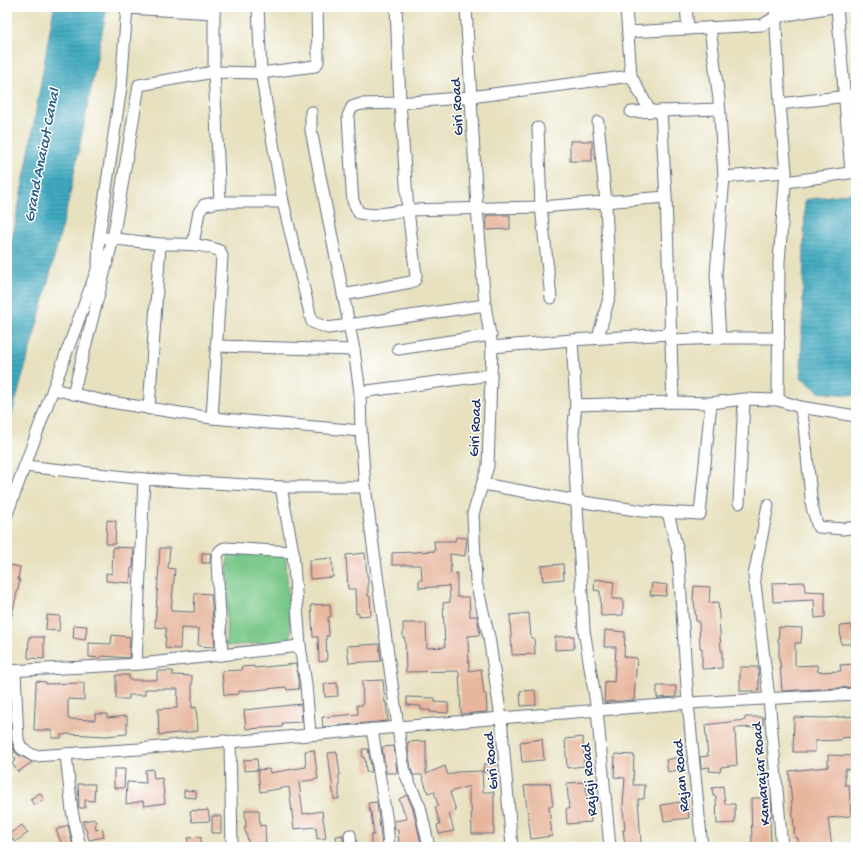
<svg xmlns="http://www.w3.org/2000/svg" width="863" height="854" viewBox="0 0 863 854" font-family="'Gochi Hand',sans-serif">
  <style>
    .garden { fill: #79c889; stroke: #4a7c74 }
    .water { fill: url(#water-rules); stroke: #2e6c8f }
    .building { fill: #e7b69d }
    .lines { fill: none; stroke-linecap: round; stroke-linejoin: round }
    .minor-casing { stroke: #626d80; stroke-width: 13 }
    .minor { stroke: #fff; stroke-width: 11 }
    .labels { text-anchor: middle; stroke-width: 3; stroke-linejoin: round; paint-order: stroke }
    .street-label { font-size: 15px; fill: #1b2f5e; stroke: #fff }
    .water-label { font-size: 16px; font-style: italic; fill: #2a6085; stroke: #fff }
  </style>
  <defs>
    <pattern id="water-rules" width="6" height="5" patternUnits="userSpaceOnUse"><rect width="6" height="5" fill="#40aac0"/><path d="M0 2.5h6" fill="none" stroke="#358b9f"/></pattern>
  </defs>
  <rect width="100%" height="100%" fill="#fff"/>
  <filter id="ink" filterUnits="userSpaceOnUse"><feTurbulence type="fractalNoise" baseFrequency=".025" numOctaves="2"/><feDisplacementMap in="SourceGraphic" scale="8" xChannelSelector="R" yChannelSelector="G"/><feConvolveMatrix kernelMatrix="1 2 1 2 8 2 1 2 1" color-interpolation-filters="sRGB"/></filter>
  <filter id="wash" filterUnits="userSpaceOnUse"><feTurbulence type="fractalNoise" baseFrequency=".012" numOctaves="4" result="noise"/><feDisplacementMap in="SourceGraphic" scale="16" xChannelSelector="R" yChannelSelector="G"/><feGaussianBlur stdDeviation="0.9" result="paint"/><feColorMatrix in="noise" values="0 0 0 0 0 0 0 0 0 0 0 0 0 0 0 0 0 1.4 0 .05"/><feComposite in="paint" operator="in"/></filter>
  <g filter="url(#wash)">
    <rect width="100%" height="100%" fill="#e7e1bf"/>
    <path class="garden" d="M285,551L291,641L226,646L228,555Z"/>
    <g class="water">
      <path d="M54,7H107L69,199L42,306L7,432V264L27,163Z"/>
      <path d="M856,192V396L819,392L801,377L805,200Z"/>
    </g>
    <g id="blocks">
      <g class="building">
        <rect x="570" y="141" width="22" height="20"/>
        <path d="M486,215H510V229L487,230Z"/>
        <path d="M107,520L116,521L115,544H106Z"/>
        <path d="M456,537L467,538L465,556L450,554L451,574L457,573V597H469L470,616H477L480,635L468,636L469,671L481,669L484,694H486L487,712L461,714L459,671L406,672L405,638H403V623H426L427,648L445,647L443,603L450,602L449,586L419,588V580H422L421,565H392V553L435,551L434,541H455Z"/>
        <path d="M113,547L134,548L133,568H131L130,583L106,581V573L112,574Z"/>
        <path d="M160,548H170L168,568L175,569L171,611L194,612L195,593L211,594L215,647L198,646L199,629L181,628L180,649L165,648L166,628L155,627Z"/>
        <path d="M202,553H211L210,563H202Z"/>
        <path d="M365,553L367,576H368V596H370L371,615L359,616V613L356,614L355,589H348L346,555Z"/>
        <path d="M332,558L333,577L310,579L309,560Z"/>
        <path d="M563,564L564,579L543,581L541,566Z"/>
        <path d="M10,565L20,567L18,580H20L11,618H7V570L9,571Z"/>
        <path d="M595,579L614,582L612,599H623V615L601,616L600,591L594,590Z"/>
        <path d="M804,582L805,591L825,592V617L815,618L814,600L773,602L772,583Z"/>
        <path d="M652,583L667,585L666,596L650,595Z"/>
        <path d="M694,586L710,587L709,603L718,602L721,650H722V668L702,669V648H700L699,621H696L694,601L693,600Z"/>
        <path d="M330,604L331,617H328L329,636H326L327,661L319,662L318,637H313L311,605Z"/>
        <path d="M529,613L531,638H534L535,654L512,655L510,615Z"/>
        <path d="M47,615L60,616L59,631L46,630Z"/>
        <path d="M74,625L87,626L85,640L73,638Z"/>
        <path d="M852,625V644H841L840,626Z"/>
        <path d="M779,627L802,628L801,643H795V666L817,665L818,672L841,671L840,665L855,664L856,687L782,691L780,662H779V642H778Z"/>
        <path d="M605,630L625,632L624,657L637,658L634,700L604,702L605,681L614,682L616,647H604Z"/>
        <path d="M112,635L130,637L129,658L101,656V658L89,657V643L111,644Z"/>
        <path d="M574,636V649L555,650V637Z"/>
        <path d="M29,637H44V659L28,658Z"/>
        <path d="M379,644L381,661L349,663L347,646Z"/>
        <path d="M296,664L299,689L287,690L286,687L256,690L239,691V694L224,695L222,671L242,670L241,667L254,666V668Z"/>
        <path d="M740,667H758L759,691H740Z"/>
        <path d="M157,671H173V675L192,676V708L196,707L198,731L159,735L158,709L177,708L178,689H145V695H129V699H116V675H129V680H157Z"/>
        <path d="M383,680L385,703L386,702L388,721L323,727L322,717L358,714L357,705H363L362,681Z"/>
        <path d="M36,681L46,682V684L84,683V700L68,699V719L95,720V714H107V718L127,716V734L106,736L69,734L61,735V738H52V730H34Z"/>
        <path d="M337,683L338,696L325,697L324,684Z"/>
        <path d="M657,686H676V697L657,698Z"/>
        <path d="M535,690L536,705L521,706L520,691Z"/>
        <path d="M407,697L435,698V702L448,703V713L430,712V710H421V706L407,705Z"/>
        <path d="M301,704L302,722L282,723V727L246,729L244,710Z"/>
        <path d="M856,716V737L841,738V740L815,741V752H793L794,717L826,718Z"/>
        <path d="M745,717H763V727L735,728L737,765L721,767L720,772L709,771L710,767L701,768L700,757L708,756L705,725L745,720Z"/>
        <path d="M7,722L10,728L11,741L15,751L17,754L32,762L18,772L12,763L16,760L12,754L15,752L7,738Z"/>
        <path d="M583,737L584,766L567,768L565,739Z"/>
        <path d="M542,739L544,760L522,762L520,742Z"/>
        <path d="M426,741V774L445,766L448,775L456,772L482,771L483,792H494V834H472L471,805H469V786L450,792L456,811L449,813L454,831L439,834L437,825L440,824L435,807L438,806L434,791L428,793L422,775H413L411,769L408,746V742Z"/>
        <path d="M394,746L397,773H386L382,747Z"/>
        <path d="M362,749H368L372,772H366L365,758H363Z"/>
        <path d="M314,750L318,779L299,782L303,814L322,811L326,838L317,839L316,827L294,829L289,787L260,792L258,770L269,769L270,773L306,767L305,751Z"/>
        <path d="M337,752L340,775H339V799H334L328,753Z"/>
        <path d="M615,754L634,755L633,785H645L644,799H638L641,843L625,845L623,830H625L623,806L625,778L614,777Z"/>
        <path d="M828,755L856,756V770L845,769V785H849L851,816L828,818L832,847H798V838H795L789,771L828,767Z"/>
        <path d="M680,757L682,769L668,772L666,760Z"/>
        <path d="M257,759L258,770L244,771V760Z"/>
        <path d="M484,764H496L495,772H483Z"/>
        <path d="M114,769H125L124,788H114Z"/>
        <path d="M153,769L154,779L162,778L165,803L144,806L143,801L126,804L127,782L146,783L145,770Z"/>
        <path d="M586,782L588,808L590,807L591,822L567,824L566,809H569L567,783Z"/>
        <path d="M550,783L553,806H549L552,836L531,839L524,786Z"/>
        <path d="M78,784H95L94,801L85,800V808H79Z"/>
        <path d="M723,786L725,804H735V823L717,824L716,796H713L712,788Z"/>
        <path d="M184,790L196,791V798L184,797Z"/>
        <path d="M40,793L44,799L35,806L30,799Z"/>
        <path d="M407,795L413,809L422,847H417L416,845L399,846L398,830H395L394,821L407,819L399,799Z"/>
        <path d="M751,798H771L772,816H770L771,847H752Z"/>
        <path d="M687,801L689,818L664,821L661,805Z"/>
        <path d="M377,802L382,847H371V835H374L371,812H370L368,803Z"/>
        <path d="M199,810V811L208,810L210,821L192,822L190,811Z"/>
        <path d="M245,810H259L260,826L265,825L266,847H250L244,827H246Z"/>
        <rect x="212" y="816" width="9" height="17"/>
        <path d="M95,819L96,830L102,828L104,837L89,840L86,829H85L83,821Z"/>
        <path d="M22,825L28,833L15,842L9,834Z"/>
        <path d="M68,825L73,847H63L56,830Z"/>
        <path d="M343,835L344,847H338L336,836Z"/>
        <path d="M201,837V847H187L188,838Z"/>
      </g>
    </g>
  </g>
  <g filter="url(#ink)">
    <use href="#blocks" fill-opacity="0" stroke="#626d80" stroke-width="1"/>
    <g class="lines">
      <g class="minor-casing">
        <g id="minor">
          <path d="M214,7V72L220,202"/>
          <path d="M258,7L261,73L283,202L312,322L328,328L485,305"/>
          <path d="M466,7L477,208L485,305L492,347L488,466L473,514L476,582L489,637L501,718L512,847"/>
          <path d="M626,7L631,76L650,111"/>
          <path d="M686,7L688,29"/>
          <path d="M775,7L780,104"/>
          <path d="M837,7L851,172"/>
          <path d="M127,8L214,13"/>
          <path d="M710,28L719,100L724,177L716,274L720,338H779"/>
          <path d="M628,32L762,25L776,17L832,7"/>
          <path d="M631,76L470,97L400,103L361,104L352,107L348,116L352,190L353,201L359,213L373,215L408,210L541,207L666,197L673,402"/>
          <path d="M661,111L666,197"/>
          <path d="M311,112V130L354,350L360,392L361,431L365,487L404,771L420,807L429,847"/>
          <path d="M631,112L719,109"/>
          <path d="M538,128L541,207L551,298"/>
          <path d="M724,177L786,172"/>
          <path d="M786,182L856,172"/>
          <path d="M107,238L160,244"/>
          <path d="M193,244L199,212L204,205L220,202H283"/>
          <path d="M343,295L411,282L415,280L416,276L408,210L400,103L396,7"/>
          <path d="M598,338L610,294L606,203L598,122"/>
          <path d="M572,340L670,334"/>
          <path d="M670,340L720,338"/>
          <path d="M216,346L354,350"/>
          <path d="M492,347L572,340L576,405"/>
          <path d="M398,349L491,335"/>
          <path d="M53,389L104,401L212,418L361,431"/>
          <path d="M360,392L491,375"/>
          <path d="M73,394L113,239L139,85L214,72L261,73L315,66L318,62V57L317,7"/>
          <path d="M778,400L779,262L786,172L780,104L856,95"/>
          <path d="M800,407L856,416"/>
          <path d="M149,409L160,244C180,244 201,243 220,251L222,256L212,418"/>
          <path d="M25,466L144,479"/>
          <path d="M483,484L577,501L642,511L700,514L711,403"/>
          <path d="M281,487L293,552L300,646"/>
          <path d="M739,503L744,399"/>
          <path d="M768,505L754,576L769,698L782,847"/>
          <path d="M668,513L678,552L688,703L702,847"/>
          <path d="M7,514L98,267L99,237L121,87L127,7"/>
          <path d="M222,655L217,561C217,555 218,550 225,548L293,552"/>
          <path d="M136,664L144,479L281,487H365"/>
          <path d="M7,671L141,664L300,646L306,684L310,734"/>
          <path d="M15,671L18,740L21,748L34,756L139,749L224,741L230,742L501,718L688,703L856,694"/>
          <path d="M372,729L387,822L389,847"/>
          <path d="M230,742L232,847"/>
          <path d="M66,754L72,811L80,847"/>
          <path d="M350,835L351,847"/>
          <path d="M610,847L597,710L584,630L573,434L576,405L673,402L711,403L744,399L778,400L800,407L804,425L812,507L818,527L843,529L856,527"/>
        </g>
      </g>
      <use href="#minor" class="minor"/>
    </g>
  </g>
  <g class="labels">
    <g class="street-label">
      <text transform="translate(456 107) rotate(-93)" y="5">Giri Road</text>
      <text transform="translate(474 428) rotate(-87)" y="5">Giri Road</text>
      <text transform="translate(490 761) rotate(-95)" y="5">Giri Road</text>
      <text transform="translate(760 774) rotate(-95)" y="5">Kamarajar Road</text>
      <text transform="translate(680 776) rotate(-95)" y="5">Rajan Road</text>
      <text transform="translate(588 780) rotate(-95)" y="5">Rajaji Road</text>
    </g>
    <g class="water-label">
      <text transform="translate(40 155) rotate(-79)" y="6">Grand Anaicut Canal</text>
    </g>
  </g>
  <rect width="863" height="854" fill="none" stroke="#fff" stroke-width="24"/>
</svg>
